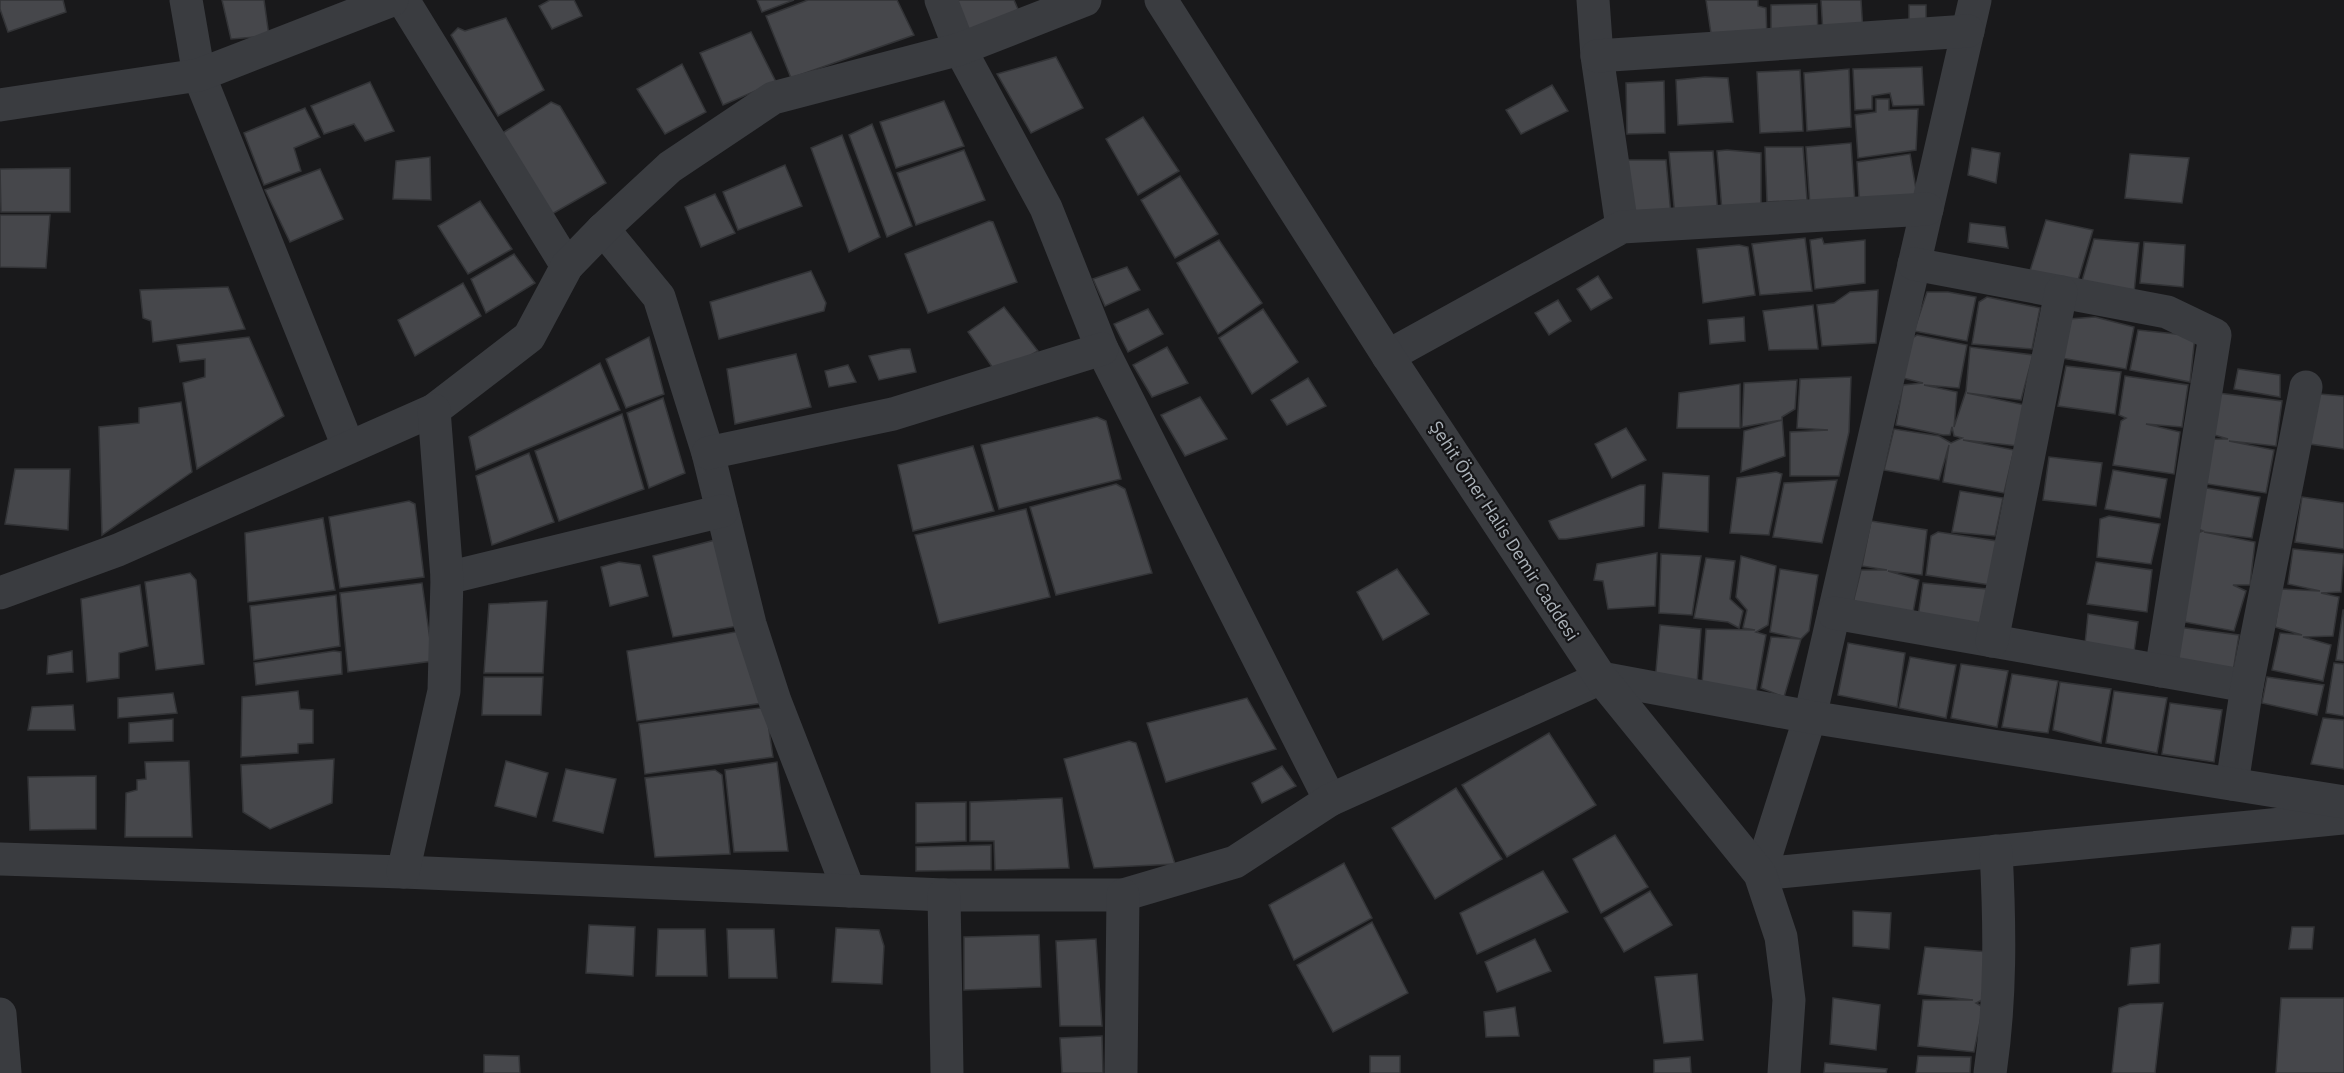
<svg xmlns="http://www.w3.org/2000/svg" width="2344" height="1073" viewBox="0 0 2344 1073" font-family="'IBM Plex Sans',sans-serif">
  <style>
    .building { fill: #46474b; stroke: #333437; stroke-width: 1.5 }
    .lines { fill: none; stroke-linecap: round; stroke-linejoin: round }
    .minor { stroke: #3a3c40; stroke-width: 33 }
    .tertiary { stroke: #3a3c40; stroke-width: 33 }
    .labels { text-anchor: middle; stroke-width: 4.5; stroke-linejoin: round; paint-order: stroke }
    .street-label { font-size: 18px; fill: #acb3ba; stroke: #141416 }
  </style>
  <rect width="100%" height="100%" fill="#19191b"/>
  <g class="building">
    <path d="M0,0H63L66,12L8,32L0,9Z"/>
    <path d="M222,0H264L269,36L231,39Z"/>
    <path d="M550,0H574L582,16L552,29L539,6Z"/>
    <path d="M757,0H794L762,12Z"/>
    <path d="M808,0H897L914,35L791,78L766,16Z"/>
    <path d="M952,0H1014L1021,16L969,35Z"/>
    <path d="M1706,0H1758V6L1766,8L1767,40H1712Z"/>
    <path d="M1821,0H1861L1863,32L1823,34Z"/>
    <path d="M1817,4L1818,38L1771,39V5Z"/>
    <rect x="1909" y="5" width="17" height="23"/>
    <path d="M506,18L544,90L498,116L451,35L458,28L465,31Z"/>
    <path d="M751,32L776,82L723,105L700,53Z"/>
    <path d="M1056,57L1083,108L1031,133L997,74Z"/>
    <path d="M682,64L706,112L665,134L637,89Z"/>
    <path d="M1922,67L1924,105L1893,106L1890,93L1872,96V109L1855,110L1853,69Z"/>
    <path d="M1849,69L1851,127L1807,131L1804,73Z"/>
    <path d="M1800,70L1803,131L1760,133L1757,72Z"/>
    <path d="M1705,77L1728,78L1733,122L1678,125L1676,80Z"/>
    <path d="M1664,81L1665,133L1627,134L1626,83Z"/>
    <path d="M370,82L394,131L365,141L354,124L324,134L311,106Z"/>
    <path d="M1552,85L1568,111L1521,134L1506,110Z"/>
    <path d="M1876,99H1889V110L1918,109L1916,150L1858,158L1855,115L1876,112Z"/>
    <path d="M944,101L964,146L896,168L880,122Z"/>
    <path d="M551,102L560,106L606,183L552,214L501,134Z"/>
    <path d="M305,108L320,137L294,148L301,171L264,185L244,133Z"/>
    <path d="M1143,117L1179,171L1138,195L1106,139Z"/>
    <path d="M872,124L912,226L887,237L849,135Z"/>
    <path d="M842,135L880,237L849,252L811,148Z"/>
    <path d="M1851,143L1855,204L1810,206L1806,147Z"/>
    <path d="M1765,147H1803L1807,200L1767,202Z"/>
    <path d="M1972,148L2000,153L1996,183L1968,175Z"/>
    <path d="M964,150L985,200L916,225L897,173Z"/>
    <path d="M1727,150L1761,153V209L1722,211L1717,151Z"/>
    <path d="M1713,151L1718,215L1675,217L1669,152Z"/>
    <path d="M1910,154L1917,195L1859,198L1857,162Z"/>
    <path d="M2130,154L2189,158L2182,203L2125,198Z"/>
    <path d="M430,157L431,200L393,199L396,161Z"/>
    <path d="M1627,160H1666L1671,215L1633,219Z"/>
    <path d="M785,165L802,206L738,230L723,192Z"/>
    <path d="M70,168V212H1L0,169Z"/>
    <path d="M320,169L343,219L290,242L265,190Z"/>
    <path d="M1180,176L1218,234L1175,258L1141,200Z"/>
    <path d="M715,194L735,233L701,247L685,207Z"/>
    <path d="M480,201L512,249L468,274L438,226Z"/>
    <path d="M0,215H50L46,268L0,267Z"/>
    <path d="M2046,220L2093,230L2076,287L2029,274Z"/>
    <path d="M989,221L993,222L1017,282L928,313L905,254Z"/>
    <path d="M1970,223L2005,227L2008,248L1968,242Z"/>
    <path d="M1805,238L1812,291L1760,295L1752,244Z"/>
    <path d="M1822,238L1824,244L1865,240V283L1815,289L1810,240Z"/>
    <path d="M2094,239L2139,243L2134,293L2080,288Z"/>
    <path d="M1219,240L1262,303L1218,334L1177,263Z"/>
    <path d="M2144,242L2185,245L2183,287L2140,283Z"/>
    <path d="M1739,245L1748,247L1755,295L1703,303L1697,249Z"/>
    <path d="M514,254L535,283L486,313L471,279Z"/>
    <path d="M1127,267L1140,290L1105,306L1093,279Z"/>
    <path d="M811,271L826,303L824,311L719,339L710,302Z"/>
    <path d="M1598,276L1612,298L1591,310L1577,289Z"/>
    <path d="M463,283L481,316L415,356L398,320Z"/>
    <path d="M228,287L245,329L153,342L151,321L143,318L140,290Z"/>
    <path d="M1878,290L1876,343L1822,346L1817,305L1834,303L1850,292Z"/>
    <path d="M1927,292H1948L1976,297L1967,341L1914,331Z"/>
    <path d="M1987,297L2040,308L2032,349L1972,344L1979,302Z"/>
    <path d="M1558,300L1571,321L1549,335L1535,313Z"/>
    <path d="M1813,305L1818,349L1769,350L1763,311Z"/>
    <path d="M1004,307L1038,351L997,374L968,332Z"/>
    <path d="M1148,309L1163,334L1128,352L1114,324Z"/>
    <path d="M1263,309L1298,362L1252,394L1219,338Z"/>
    <path d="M1744,317L1745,341L1710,344L1708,320Z"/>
    <path d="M2095,317L2134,327L2126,369L2061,358L2069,319Z"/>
    <path d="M2138,330L2195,336L2190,382L2130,370Z"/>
    <path d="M1917,335L1967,345L1959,388L1924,385L1957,392L1954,427L1966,391L1970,347L2033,355L2021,400L1967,393L2025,405L2018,446L1963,440L2014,450L2004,493L1943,482L1949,445L1939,480L1884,470L1894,429L1939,436L1951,443L1962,438L1954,436L1952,427L1950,435H1943L1896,425L1903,385L1923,383L1903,378L1910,339Z"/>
    <path d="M249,337L284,416L197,469L183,383L205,377V359L180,362L177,345Z"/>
    <path d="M649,337L664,394L626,408L606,359Z"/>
    <path d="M1167,347L1188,383L1152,397L1133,365Z"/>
    <path d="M901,349H910L916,372L879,380L869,356Z"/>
    <path d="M796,354L811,407L735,424L727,369Z"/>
    <path d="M600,363L620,410L476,470L469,437Z"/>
    <path d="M848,365L856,382L829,387L825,371Z"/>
    <path d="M2066,366L2121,372L2115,414L2058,406Z"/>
    <path d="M2238,369L2280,375V397L2234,389Z"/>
    <path d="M2125,376L2188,385L2182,427L2146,424L2180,432L2174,474L2113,465L2121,421L2126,418L2119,415Z"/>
    <path d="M1851,377L1849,432L1839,476H1790V432L1828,430L1797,428L1800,379Z"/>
    <path d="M1308,378L1326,406L1287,425L1271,400Z"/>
    <path d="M1797,380L1795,409L1782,417L1785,456L1741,472L1744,431L1782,420L1742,427L1744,383Z"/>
    <path d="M1740,384V428H1677L1679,393Z"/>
    <path d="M2218,393L2282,401L2276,446L2229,441L2274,450L2266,493L2201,483L2209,439H2228L2211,434Z"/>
    <path d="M2319,394L2344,396V449L2310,444Z"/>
    <path d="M1200,397L1227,439L1185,456L1161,415Z"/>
    <path d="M663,398L685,473L649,488L627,413Z"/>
    <path d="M181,402L192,472L102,535L99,427L139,423V408Z"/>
    <path d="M622,414L644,489L559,521L535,451Z"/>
    <path d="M1097,417L1106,421L1121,479L999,509L981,445Z"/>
    <path d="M1626,428L1646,460L1612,478L1595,444Z"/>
    <path d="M973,446L994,511L913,531L898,465Z"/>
    <path d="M529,453L554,522L492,545L476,476Z"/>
    <path d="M2049,457L2102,463L2096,506L2043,500Z"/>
    <path d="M15,469H70L68,530L5,524Z"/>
    <path d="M2113,470L2167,479L2160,518L2105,509Z"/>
    <path d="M1776,472L1782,474L1769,535L1730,533L1737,478Z"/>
    <path d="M1663,473L1709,476L1708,532L1659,528Z"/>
    <path d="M1837,480L1822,543L1773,537L1784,483Z"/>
    <path d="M1116,484L1125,489L1152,573L1056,595L1030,507Z"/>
    <path d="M1640,485H1645L1644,526L1566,539H1559L1552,528L1549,521Z"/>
    <path d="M2201,487L2260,497L2252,538L2204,532L2255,542L2250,585H2233L2246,591L2234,631L2179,621L2195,534L2203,531L2196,528Z"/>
    <path d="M1960,491L2003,498L1995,536L1952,532Z"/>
    <path d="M2302,497L2344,503V549L2295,542Z"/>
    <path d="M409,501L415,504L424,577L340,588L329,517Z"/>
    <path d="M1026,509L1050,597L939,623L915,535Z"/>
    <path d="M2109,516L2160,524L2151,564L2097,557L2100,519Z"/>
    <path d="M323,518L335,590L248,602L245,533Z"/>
    <path d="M1871,521L1927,530L1922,575L1888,571L1919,580L1911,623L1851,611L1861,570H1887L1862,566Z"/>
    <path d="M1938,532L1997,541L1990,585L1926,575L1931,536Z"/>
    <path d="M719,539L744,625L673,637L653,556Z"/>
    <path d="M2293,549L2344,554L2341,592L2321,593L2339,597L2333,636L2303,637L2331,645L2323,681L2272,670L2280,633L2302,635L2275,627L2281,589L2320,591L2288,584Z"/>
    <path d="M1657,553L1655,606L1608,609L1603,581L1594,580L1597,564Z"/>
    <path d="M1661,554L1701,556L1692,615L1659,613Z"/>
    <path d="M1741,556L1776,566L1768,625L1756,632L1766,635L1756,692L1702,684L1706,629L1755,630L1743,628L1747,610L1736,597Z"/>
    <path d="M1706,558L1735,561L1730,599L1743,611L1739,628L1728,622L1694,618Z"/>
    <path d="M619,562L640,565L648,596L610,606L601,567Z"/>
    <path d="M2096,562L2152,570L2147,612L2087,604Z"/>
    <path d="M1397,569L1429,614L1383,640L1357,592Z"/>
    <path d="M1780,569L1818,575L1809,631L1801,639L1784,697L1761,688L1771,637L1801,639L1770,632Z"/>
    <path d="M190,573L196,580L204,664L156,670L145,582Z"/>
    <path d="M422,583L433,661L348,672L340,593Z"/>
    <path d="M1923,583L1987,589L1980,630L1917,623Z"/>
    <path d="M140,585L148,646L119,653V678L87,682L81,599Z"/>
    <path d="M336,595L340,646L254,660L250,606Z"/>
    <path d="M547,601L543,673H484L489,604Z"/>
    <path d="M2343,610H2344V661L2336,660Z"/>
    <path d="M2088,614L2138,622L2134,652L2085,644Z"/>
    <path d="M1660,625L1701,629L1697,684L1655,682Z"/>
    <path d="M2178,627L2239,635L2232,678L2171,667Z"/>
    <path d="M746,630L763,703L637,721L627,651Z"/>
    <path d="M1848,643L1905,653L1897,707L1838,695Z"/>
    <path d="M72,651L73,672L47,674L48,656Z"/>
    <path d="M334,651L341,652L342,674L256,685L254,663Z"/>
    <path d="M1910,657L1956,665L1946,718L1899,708Z"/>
    <path d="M2334,663L2344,664V716L2326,713Z"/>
    <path d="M1961,664L2008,671L1997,727L1951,718Z"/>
    <path d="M2012,674L2058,681L2048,733L2002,727Z"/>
    <path d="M484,677H543L541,715H482Z"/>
    <path d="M2267,677L2324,685L2317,715L2262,703Z"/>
    <path d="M2060,682L2111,689L2101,743L2053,730Z"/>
    <path d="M298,691L300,709L313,710V743L298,744V753L241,757L242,697Z"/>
    <path d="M2114,691L2167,698L2157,753L2106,743Z"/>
    <path d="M173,693L177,713L118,718V698Z"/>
    <path d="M1247,698L1276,749L1166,782L1147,723Z"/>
    <path d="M2170,703L2222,710L2214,762L2162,754Z"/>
    <path d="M73,705L75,730H28L32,707Z"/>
    <path d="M760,708L766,710L773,757L645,774L639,724Z"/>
    <path d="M2323,718L2344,720V769L2311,764Z"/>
    <path d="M173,719V741L129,743V723Z"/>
    <path d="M1549,733L1596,805L1507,857L1462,785Z"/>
    <path d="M1129,741L1136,743L1175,864L1094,868L1064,759Z"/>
    <path d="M334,759L332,803L270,829L243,812L241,765Z"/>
    <path d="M189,761L192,837H125L126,793L137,790V780L146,779L145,762Z"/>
    <path d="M506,761L548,773L536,817L495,806Z"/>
    <path d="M777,762L788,851L734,852L725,770Z"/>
    <path d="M1282,766L1296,786L1262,803L1252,783Z"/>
    <path d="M566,769L616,779L603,833L553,821Z"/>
    <path d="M715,770L722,775L730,854L655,857L645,778Z"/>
    <path d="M96,776V829L30,830L28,777Z"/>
    <path d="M1456,788L1502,859L1435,899L1392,828Z"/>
    <path d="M1062,798L1069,868L995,870L994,841H970V802Z"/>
    <path d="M966,802V841L916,843V803Z"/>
    <path d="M1615,835L1648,887L1601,913L1573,859Z"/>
    <path d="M991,845V870L916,871V847Z"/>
    <path d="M1344,863L1372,918L1294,960L1269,905Z"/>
    <path d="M1543,871L1568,912L1477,954L1460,913Z"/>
    <path d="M1650,891L1672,925L1624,952L1604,918Z"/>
    <path d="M1853,911L1891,913L1889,949L1853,946Z"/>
    <path d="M1372,922L1408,993L1333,1032L1297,965Z"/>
    <path d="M589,925L635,927L633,976L586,973Z"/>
    <path d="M2292,927H2314L2312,949H2289Z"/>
    <path d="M836,928L879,930L884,946L882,984L832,982Z"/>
    <path d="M658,929H705L707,976H656Z"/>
    <path d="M727,929H774L777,978H729Z"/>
    <path d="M1039,935L1041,987L964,990V937Z"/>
    <path d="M1096,939L1102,1026H1060L1056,941Z"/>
    <path d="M1535,939L1551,971L1497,992L1485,962Z"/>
    <path d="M2160,944L2159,983L2128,985L2131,948Z"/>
    <path d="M1925,947L1990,952L1986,998L1976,1003L1983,1007L1974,1052L1918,1046L1923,1000H1973L1918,994Z"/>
    <path d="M1697,974L1703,1040L1664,1043L1655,977Z"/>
    <path d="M1833,998L1880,1005L1876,1050L1830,1044Z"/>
    <path d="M2281,998H2344V1073H2276Z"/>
    <path d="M2163,1003L2155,1073H2112L2119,1008L2130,1004Z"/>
    <path d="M1515,1007L1519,1036L1486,1037L1484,1012Z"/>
    <path d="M1102,1036L1103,1073H1062L1060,1038Z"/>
    <path d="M484,1055L519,1056L520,1073H484Z"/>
    <rect x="1370" y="1056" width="30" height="17"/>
    <path d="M1918,1056L1971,1057L1970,1073H1916Z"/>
    <path d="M1690,1057L1691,1073H1654V1060Z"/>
    <path d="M1825,1063L1887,1069L1886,1073H1824Z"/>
  </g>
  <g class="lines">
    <g class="minor">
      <path d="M186,0L199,75L348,446"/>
      <path d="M403,0L567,266"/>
      <path d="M941,0L960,49L1046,208L1102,349L1330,800"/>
      <path d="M1593,0L1597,56L1622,227"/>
      <path d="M1975,0L1810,717L1760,874L2344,818"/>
      <path d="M1597,56L1968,31"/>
      <path d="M0,105L199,75L392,0"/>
      <path d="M603,229L659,297L708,453L750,624L775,701L849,891"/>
      <path d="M1914,264L2167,312L2215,335L2161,671"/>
      <path d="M1388,356L1622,227L1927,209"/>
      <path d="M708,453L893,414L1102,349"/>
      <path d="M447,578L722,511"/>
      <path d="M0,593L118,550L434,410L529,337L567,266L603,229L670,167L773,98L960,49L1085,0"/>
      <path d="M1834,613L2247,686"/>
      <path d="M1992,641L2061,292"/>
      <path d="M2232,784L2247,686L2306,387"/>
      <path d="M0,859L403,872L944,895H1123L1235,862L1330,800L1601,678L1810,717L2344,802"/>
      <path d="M403,872L444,691L447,578L434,410"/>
      <path d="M944,895L947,1073"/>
      <path d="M0,1014L5,1073"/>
      <path d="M1121,1073L1123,895"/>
      <path d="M1990,1073C2001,999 2000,926 1996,851"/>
    </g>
    <path class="tertiary" d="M1161,0L1388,356L1601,678L1760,874L1781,937L1789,1000L1784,1073"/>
  </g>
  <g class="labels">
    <g class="street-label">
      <text transform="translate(1504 531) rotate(57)" y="6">Şehit Ömer Halis Demir Caddesi</text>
    </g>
  </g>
</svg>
